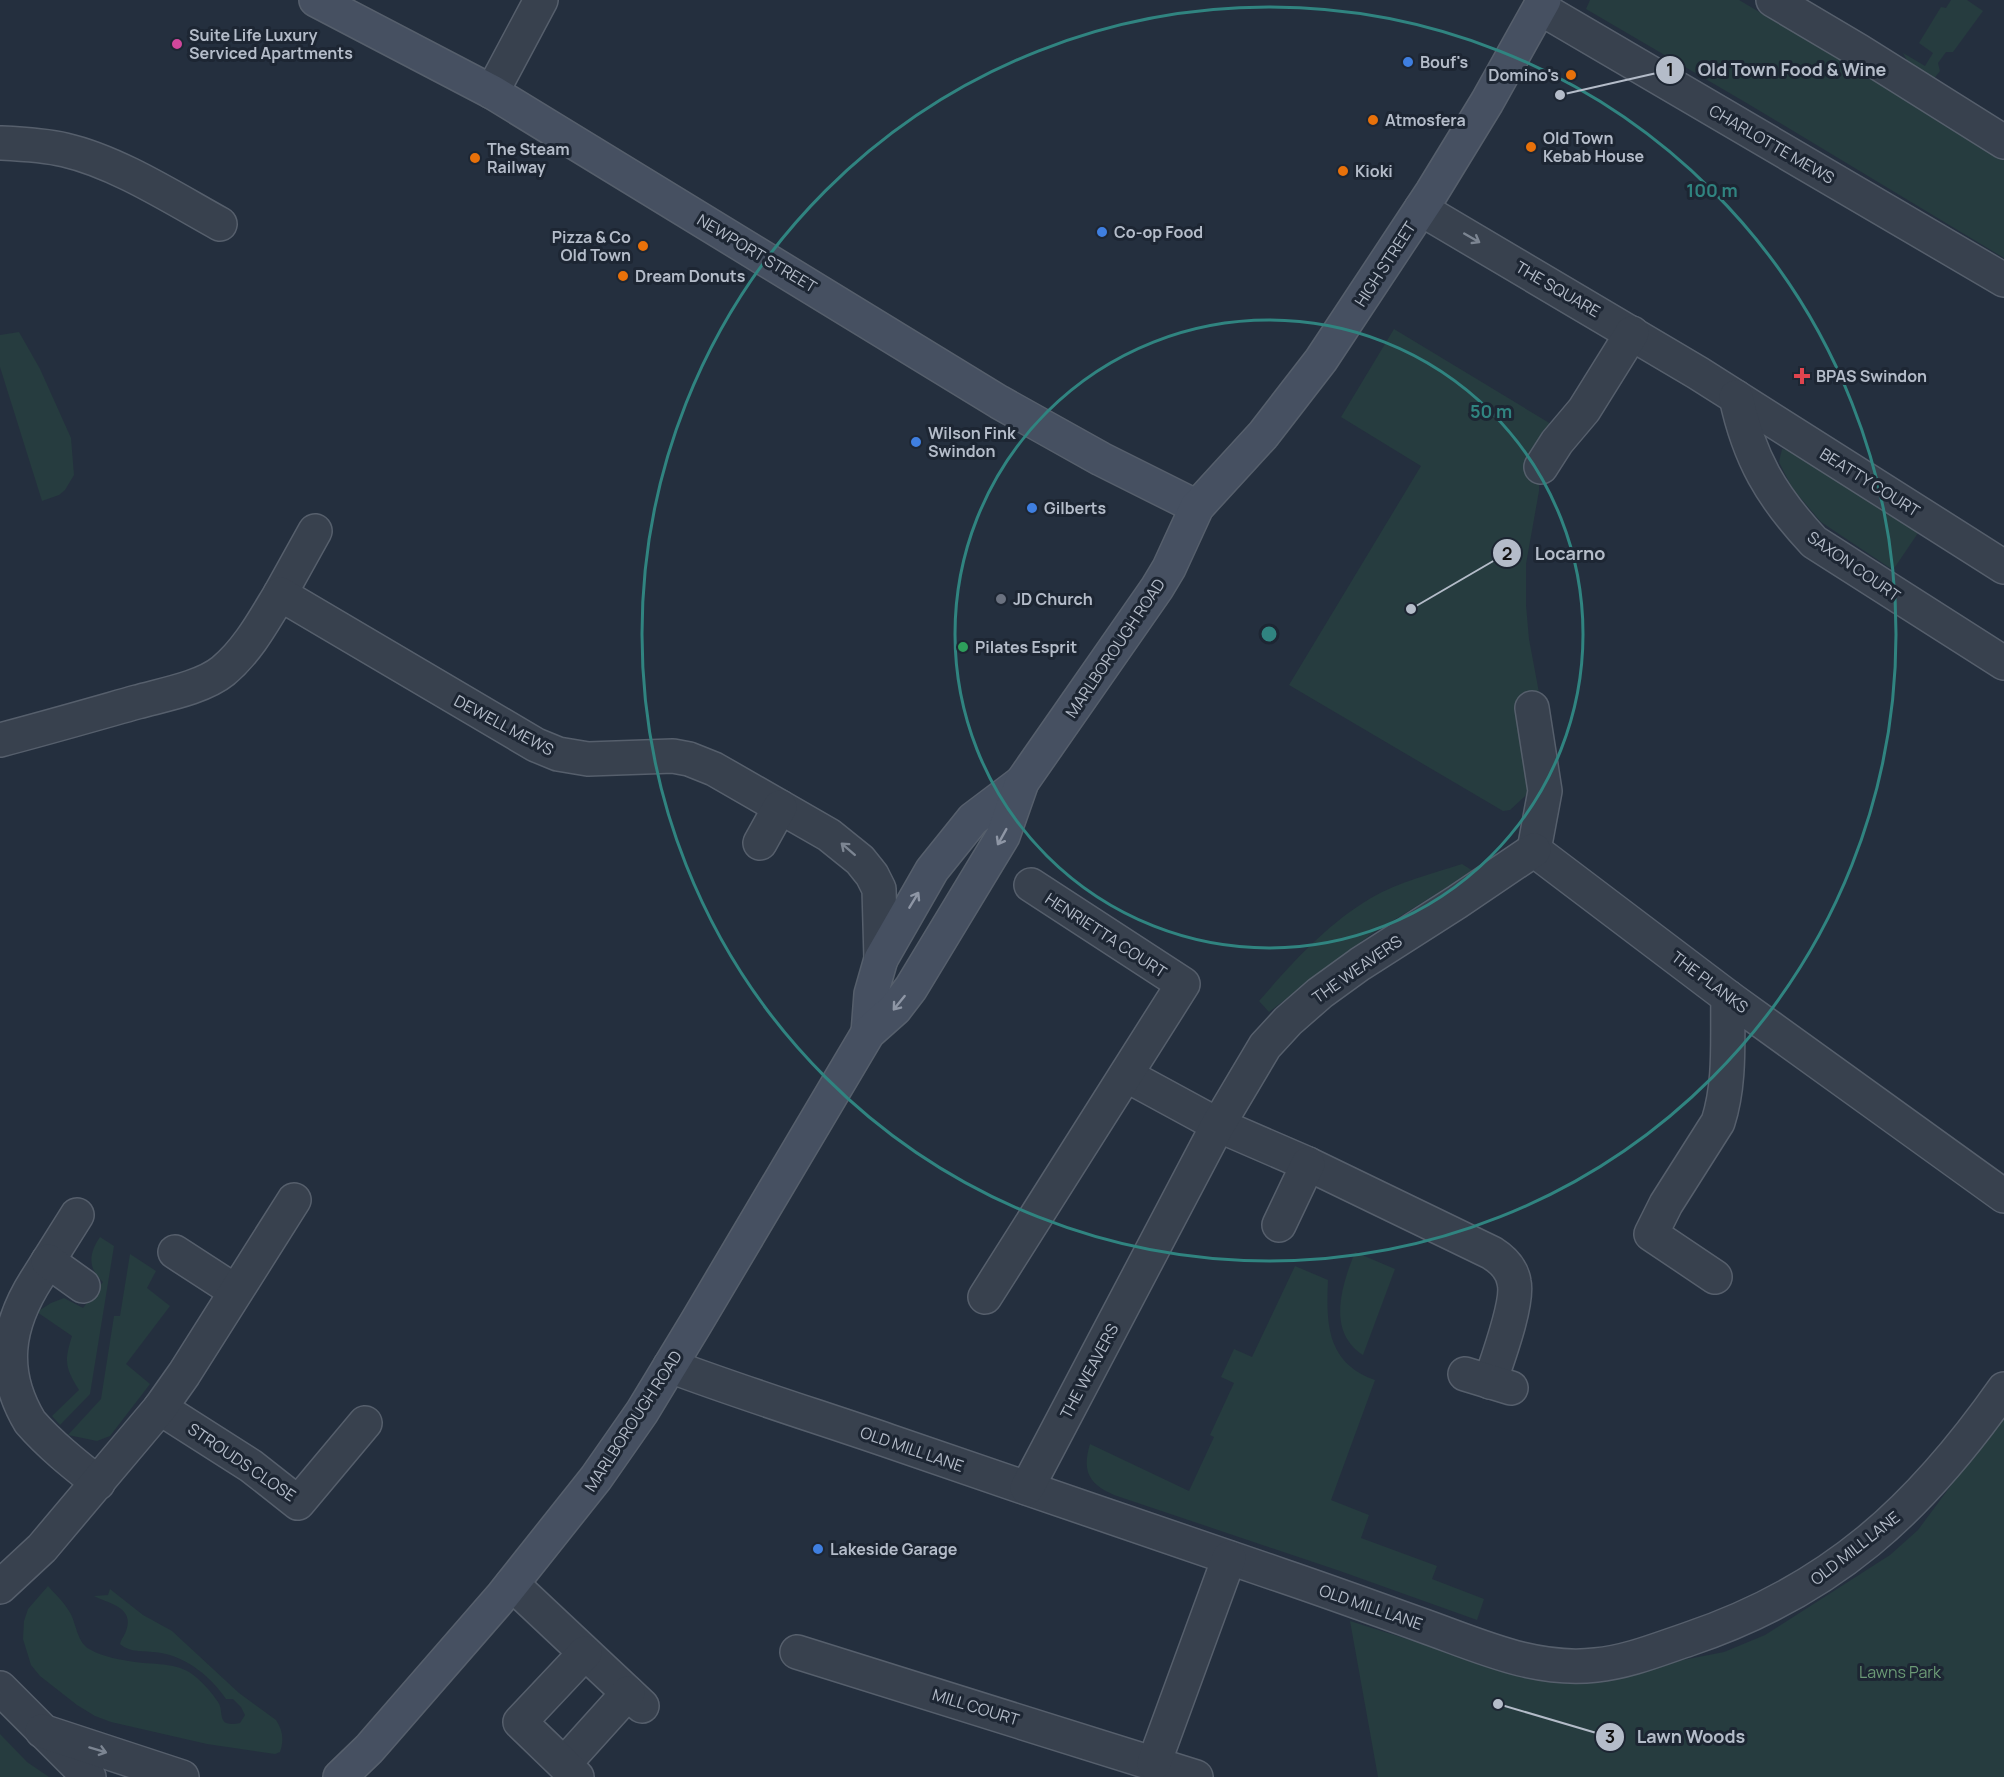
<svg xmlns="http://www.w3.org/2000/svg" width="2004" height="1777" viewBox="0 0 2004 1777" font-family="Manrope,sans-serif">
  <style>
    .green { fill: #263c3f }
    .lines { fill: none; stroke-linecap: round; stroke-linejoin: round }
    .minor-casing { stroke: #565f6c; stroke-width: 36 }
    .secondary-casing { stroke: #565f6c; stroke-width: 36 }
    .minor { stroke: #38414e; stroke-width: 33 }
    .secondary { stroke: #465061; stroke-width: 33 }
    .oneway { stroke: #7c8592 }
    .oneway2 { stroke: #8e96a5 }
    .ring { fill: none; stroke: #308480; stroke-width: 3 }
    .hotel-dot { fill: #d1479c; stroke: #1d2633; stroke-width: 2 }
    .shop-dot { fill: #3f7fe0; stroke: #1d2633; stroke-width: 2 }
    .food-dot { fill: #e8710a; stroke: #1d2633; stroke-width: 2 }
    .health-dot { fill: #e0444e; stroke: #1d2633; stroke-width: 2 }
    .worship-dot { fill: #6b7280; stroke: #1d2633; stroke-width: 2 }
    .leisure-dot { fill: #2e9e5b; stroke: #1d2633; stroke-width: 2 }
    .labels { text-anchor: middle; stroke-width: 6; stroke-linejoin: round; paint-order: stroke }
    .poi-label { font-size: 16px; font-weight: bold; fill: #b4bcc9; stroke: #1d2633; text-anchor: start }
    .street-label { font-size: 16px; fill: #b4bcc9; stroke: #1d2633 }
    .park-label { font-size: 16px; fill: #6b9a76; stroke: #1d2633 }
    .centre { fill: #308480; stroke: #1d2633; stroke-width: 3 }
    .ring-label { font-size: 18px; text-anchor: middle; font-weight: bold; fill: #308480; stroke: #1d2633; stroke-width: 6; stroke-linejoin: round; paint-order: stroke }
    .leader { fill: none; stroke: #b4bcc9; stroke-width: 2 }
    .callout-dot { fill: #b4bcc9; stroke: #1d2633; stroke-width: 2 }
    .mark-label { font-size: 18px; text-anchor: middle; font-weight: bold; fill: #111 }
    .callout-label { font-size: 18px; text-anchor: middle; font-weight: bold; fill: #b4bcc9; stroke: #1d2633; stroke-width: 6; stroke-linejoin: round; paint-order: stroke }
  </style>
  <rect width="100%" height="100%" fill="#242f3e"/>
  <g class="green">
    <path d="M1590,0H1739L2004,157V258L1750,105L1586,9Z"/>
    <path d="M1951,0H1967L1983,11L1953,52H1946L1938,63L1940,71L1932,81L1908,62L1903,53L1925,66L1933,53L1919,43L1941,7L1946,8Z"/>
    <path d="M1394,329L1556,427L1539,480V491L1526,564V605L1529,639L1540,698L1537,785L1510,810L1503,811L1289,685L1421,466L1341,417Z"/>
    <path d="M19,332L40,369L71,438L74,475L65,490L59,495L42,501L0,367V335Z"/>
    <path d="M1782,449L1791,451L1816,467L1918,533L1893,570L1821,522L1793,489L1785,474L1779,462Z"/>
    <path d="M1462,864L1473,871L1370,935L1269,1012L1259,1001C1292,963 1327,924 1371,898C1399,882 1431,874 1462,864Z"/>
    <path d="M100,1237L114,1246L90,1394L60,1425L52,1416L79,1390C65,1367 64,1362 72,1336L37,1312L51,1303L64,1298L83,1308L103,1282C87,1268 89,1253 100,1237Z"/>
    <path d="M1355,1252L1395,1269L1363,1355C1326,1331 1342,1285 1355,1252Z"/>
    <path d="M130,1254L156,1271L147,1288L170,1306L126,1364L150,1384L110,1436L97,1441L68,1435L101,1399L114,1316H120Z"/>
    <path d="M1295,1266L1328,1280C1326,1325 1327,1363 1375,1380L1331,1500L1369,1515L1361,1538L1437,1566L1432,1579L1484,1599L1477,1620L1340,1571L1114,1495C1088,1484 1082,1470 1090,1444L1189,1491L1214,1437L1210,1435L1234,1383L1221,1377L1234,1349L1252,1357Z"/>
    <path d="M2004,1414V1777H1378L1350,1621L1508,1671L1606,1675L1724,1652L1765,1635L1890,1555L1918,1530Z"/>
    <path d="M48,1586C55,1594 63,1601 69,1611C77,1623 76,1643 91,1650C103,1657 122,1660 135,1662C157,1665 180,1662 197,1678C205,1685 212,1693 218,1702C225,1712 215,1728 240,1723L245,1715L241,1707L233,1699H226C212,1678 187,1657 161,1653C146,1650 132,1654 120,1644C121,1639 124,1637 126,1631C135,1607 109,1604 94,1596L108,1595L110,1589L143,1615L172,1631L239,1693L276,1720C283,1730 284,1741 280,1752L275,1754L207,1744L111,1722L95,1716L77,1705L40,1676L31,1665L23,1639L24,1621L28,1609Z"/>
    <path d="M0,1734L27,1762L49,1777H0Z"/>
  </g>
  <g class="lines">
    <g class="minor-casing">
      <g id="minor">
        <path d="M1773,0L1859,51L2004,142"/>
        <path d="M1540,8L2004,280"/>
        <path d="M492,92L541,0"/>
        <path d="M0,143C21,144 44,145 65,150C117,162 173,198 220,224"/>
        <path d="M1421,209L1698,373L2004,567"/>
        <path d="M1736,397C1749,458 1771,496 1814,542L2004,663"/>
        <path d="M1541,467L1557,442L1584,410L1632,333"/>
        <path d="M280,594L315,531"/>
        <path d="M1532,708L1545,791L1534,850L1728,997L2004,1196"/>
        <path d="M0,740C46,728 91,715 137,702C162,695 202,688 223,671C248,650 263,622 280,594L536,745L558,754L588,759L673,756L689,759L714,769L829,835L860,860L872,875L879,889L881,959"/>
        <path d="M760,843L780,807"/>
        <path d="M1126,1075L1218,1125L1308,1164L1492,1253C1503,1260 1512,1269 1514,1282C1519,1302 1497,1361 1490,1382"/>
        <path d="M77,1215C64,1236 51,1256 38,1277C6,1326 0,1372 30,1422C50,1445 74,1464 98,1483"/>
        <path d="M1279,1225L1308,1164"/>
        <path d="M175,1252L235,1291"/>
        <path d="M48,1261L83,1286"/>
        <path d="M1715,1277L1651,1234L1666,1204L1718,1122C1731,1082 1727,1038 1728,997"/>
        <path d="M985,1297L1183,984L1031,885"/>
        <path d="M670,1366C742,1393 816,1416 889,1441C1020,1486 1152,1531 1283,1576C1330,1592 1377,1609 1424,1626C1480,1646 1535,1672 1596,1665C1628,1662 1659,1649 1689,1639C1831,1591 1919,1510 2004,1389"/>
        <path d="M1465,1374L1511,1388"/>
        <path d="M160,1408L251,1466L298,1503L365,1423"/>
        <path d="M1027,1488L1218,1125L1265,1046L1288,1021L1320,993L1360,964L1457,902L1534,850"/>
        <path d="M512,1584L642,1706"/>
        <path d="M0,1587L42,1548L160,1408L184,1374L294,1200"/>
        <path d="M797,1652L1196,1777"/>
        <path d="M0,1688L89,1777"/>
        <path d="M42,1731L182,1777"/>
        <path d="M1154,1763L1229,1558"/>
        <path d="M564,1764L628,1693"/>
        <path d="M577,1777L520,1722L585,1653"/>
      </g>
    </g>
    <g class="secondary-casing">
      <g id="secondary">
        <path d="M316,0L492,92L999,402L1101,459L1197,507"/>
        <path d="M868,1033L871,994L881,959L932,870L973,819L1022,782"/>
        <path d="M340,1777L369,1749L503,1595L596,1478L642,1412L696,1323L868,1033L895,1009L911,988L1003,836L1022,782L1157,588L1169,568L1197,507L1263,435L1321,360L1432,192L1487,102L1544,0"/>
      </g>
    </g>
    <use href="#minor" class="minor"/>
    <use href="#secondary" class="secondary"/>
  </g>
  <defs><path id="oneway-shaft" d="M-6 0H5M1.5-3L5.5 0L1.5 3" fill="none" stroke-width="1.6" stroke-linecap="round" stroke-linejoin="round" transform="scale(1.5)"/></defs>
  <g class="oneway">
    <use href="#oneway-shaft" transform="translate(1472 238) rotate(30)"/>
    <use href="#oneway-shaft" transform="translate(848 849) rotate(-139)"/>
    <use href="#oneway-shaft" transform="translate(98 1750) rotate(17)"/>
  </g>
  <g class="oneway2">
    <use href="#oneway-shaft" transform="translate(1002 837) rotate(119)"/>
    <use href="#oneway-shaft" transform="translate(914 900) rotate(-59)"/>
    <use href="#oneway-shaft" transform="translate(899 1003) rotate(129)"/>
  </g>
  <g class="ring">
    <circle cx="1269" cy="634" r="314"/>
    <circle cx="1269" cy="634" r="627"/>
  </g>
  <circle class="hotel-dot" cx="177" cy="44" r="6"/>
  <g class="shop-dot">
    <circle cx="1408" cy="62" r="6"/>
    <circle cx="1102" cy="232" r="6"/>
    <circle cx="916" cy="442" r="6"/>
    <circle cx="1032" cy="508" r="6"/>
    <circle cx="818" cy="1549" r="6"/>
  </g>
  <g class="food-dot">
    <circle cx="1571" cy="75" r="6"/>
    <circle cx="1373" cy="120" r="6"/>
    <circle cx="1531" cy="147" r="6"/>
    <circle cx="475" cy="158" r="6"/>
    <circle cx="1343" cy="171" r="6"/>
    <circle cx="643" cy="246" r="6"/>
    <circle cx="623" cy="276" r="6"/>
  </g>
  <path class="health-dot" d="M1799 367h6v6h6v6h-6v6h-6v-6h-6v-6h6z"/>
  <circle class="worship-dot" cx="1001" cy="599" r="6"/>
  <circle class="leisure-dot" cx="963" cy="647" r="6"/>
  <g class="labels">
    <g class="poi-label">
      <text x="189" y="41">Suite Life Luxury<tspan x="189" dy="18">Serviced Apartments</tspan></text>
      <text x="1420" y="68">Bouf's</text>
      <text x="1559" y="81" text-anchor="end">Domino's</text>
      <text x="1385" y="126">Atmosfera</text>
      <text x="1543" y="144">Old Town<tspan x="1543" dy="18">Kebab House</tspan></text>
      <text x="487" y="155">The Steam<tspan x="487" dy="18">Railway</tspan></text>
      <text x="1355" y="177">Kioki</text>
      <text x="1114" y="238">Co-op Food</text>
      <text x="631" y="243" text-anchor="end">Pizza &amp; Co<tspan x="631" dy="18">Old Town</tspan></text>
      <text x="635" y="282">Dream Donuts</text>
      <text x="1816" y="382">BPAS Swindon</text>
      <text x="928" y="439">Wilson Fink<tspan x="928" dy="18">Swindon</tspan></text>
      <text x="1044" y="514">Gilberts</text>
      <text x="1013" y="605">JD Church</text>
      <text x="975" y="653">Pilates Esprit</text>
      <text x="830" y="1555">Lakeside Garage</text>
    </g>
    <g class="street-label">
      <text transform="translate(1772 144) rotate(30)" y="6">CHARLOTTE MEWS</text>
      <text transform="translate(757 253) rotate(31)" y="6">NEWPORT STREET</text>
      <text transform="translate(1385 264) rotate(-57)" y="6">HIGH STREET</text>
      <text transform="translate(1558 289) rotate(30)" y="6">THE SQUARE</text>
      <text transform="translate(1870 482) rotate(32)" y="6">BEATTY COURT</text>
      <text transform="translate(1854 566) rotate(35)" y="6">SAXON COURT</text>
      <text transform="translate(1115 648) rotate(-56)" y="6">MARLBOROUGH ROAD</text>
      <text transform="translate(504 725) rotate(28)" y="6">DEWELL MEWS</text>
      <text transform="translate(1106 935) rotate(33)" y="6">HENRIETTA COURT</text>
      <text transform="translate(1357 969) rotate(-35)" y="6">THE WEAVERS</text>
      <text transform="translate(1710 982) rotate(37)" y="6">THE PLANKS</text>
      <text transform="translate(1089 1371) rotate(-62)" y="6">THE WEAVERS</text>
      <text transform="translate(633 1421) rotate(-57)" y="6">MARLBOROUGH ROAD</text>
      <text transform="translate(912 1449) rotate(19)" y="6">OLD MILL LANE</text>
      <text transform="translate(242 1462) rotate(34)" y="6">STROUDS CLOSE</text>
      <text transform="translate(1855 1548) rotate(-38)" y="6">OLD MILL LANE</text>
      <text transform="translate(1371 1607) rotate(19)" y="6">OLD MILL LANE</text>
      <text transform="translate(976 1707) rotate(17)" y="6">MILL COURT</text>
    </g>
    <g class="park-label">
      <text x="1900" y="1678">Lawns Park</text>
    </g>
  </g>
  <circle cx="1269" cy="634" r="9" class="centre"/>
  <g class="ring-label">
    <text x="1712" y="197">100 m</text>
    <text x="1491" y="418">50 m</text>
  </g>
  <path class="leader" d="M1560 95L1670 70M1411 609L1507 553M1498 1704L1610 1737"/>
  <g class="callout-dot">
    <circle cx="1560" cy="95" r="6"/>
    <circle cx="1411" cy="609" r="6"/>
    <circle cx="1498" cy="1704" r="6"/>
    <circle cx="1670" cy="70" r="15"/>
    <circle cx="1507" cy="553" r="15"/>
    <circle cx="1610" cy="1737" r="15"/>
  </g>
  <g class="mark-label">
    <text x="1670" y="76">1</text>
    <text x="1507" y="560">2</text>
    <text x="1610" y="1743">3</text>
  </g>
  <g class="callout-label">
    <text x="1792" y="76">Old Town Food &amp; Wine</text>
    <text x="1570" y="560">Locarno</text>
    <text x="1691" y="1743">Lawn Woods</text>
  </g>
</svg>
